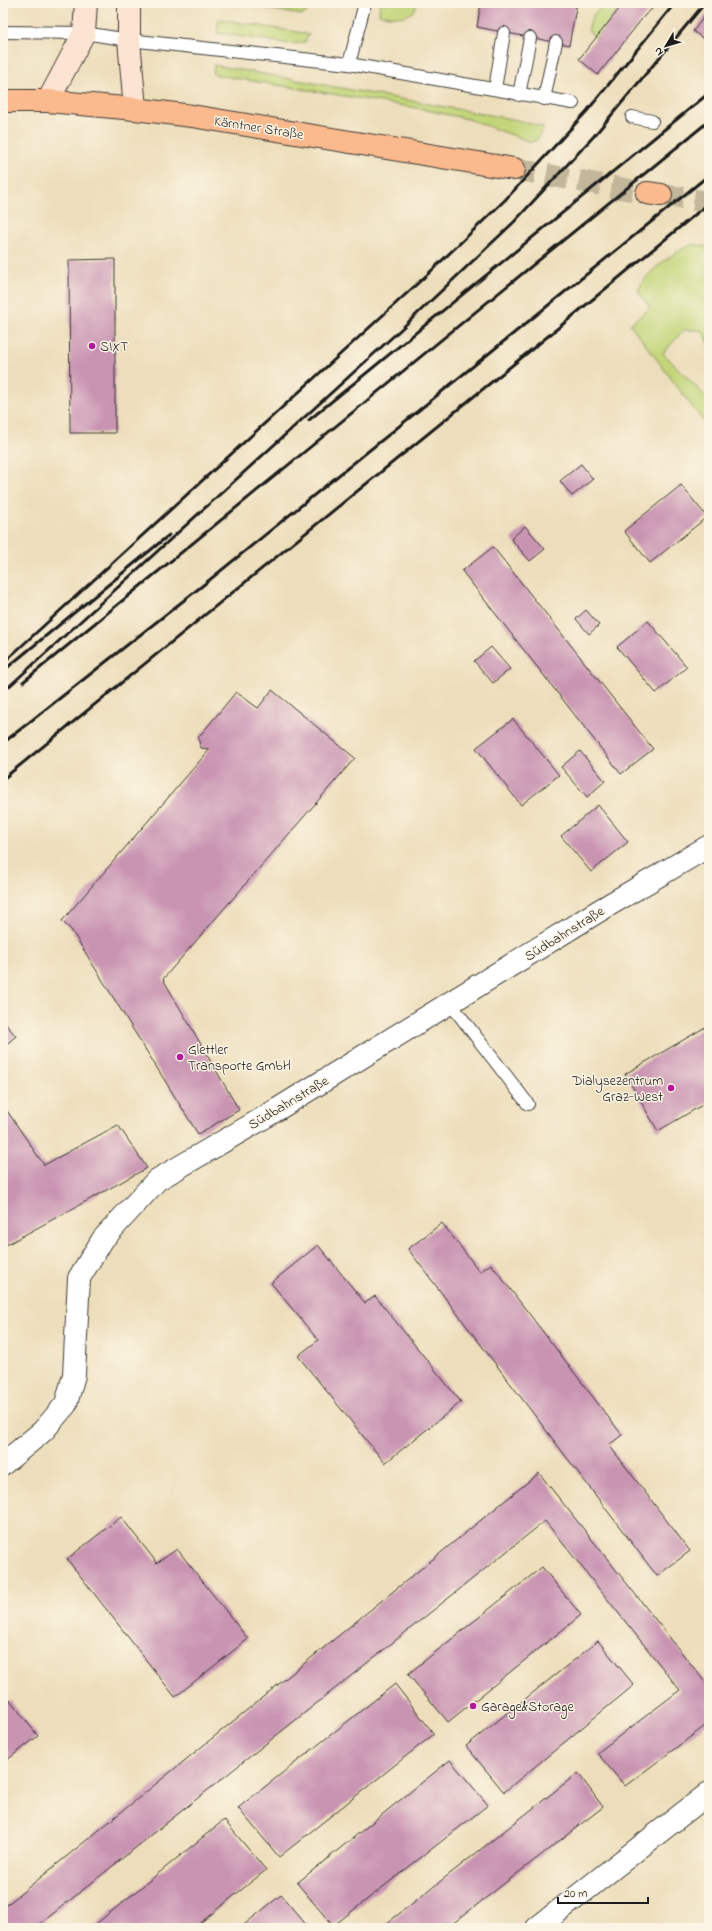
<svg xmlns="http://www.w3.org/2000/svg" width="712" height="1931" viewBox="0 0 712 1931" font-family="'Indie Flower',sans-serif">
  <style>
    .green { fill: #c2d579; stroke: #6f784a }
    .building { fill: #c994b2 }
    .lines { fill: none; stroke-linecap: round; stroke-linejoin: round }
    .primary-tunnel { stroke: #c3b79b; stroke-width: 22; stroke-dasharray: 22 11; stroke-linecap: butt }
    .lane-casing { stroke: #3b3934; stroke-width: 14 }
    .street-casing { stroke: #3b3934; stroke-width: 24 }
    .secondary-casing { stroke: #3b3934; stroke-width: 24 }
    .primary-casing { stroke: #3b3934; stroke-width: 24 }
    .lane { stroke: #fff; stroke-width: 12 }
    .street { stroke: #fff; stroke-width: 22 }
    .secondary { stroke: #fde3d1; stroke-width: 22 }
    .primary { stroke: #fbba8d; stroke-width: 22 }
    .rail { stroke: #1c1c1c; stroke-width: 3 }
    .poi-dot { fill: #b5179e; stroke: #fcf5e5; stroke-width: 1.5 }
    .labels { text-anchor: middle; stroke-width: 3; stroke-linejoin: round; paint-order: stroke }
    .street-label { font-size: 14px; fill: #1c1c1c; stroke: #fcf5e5 }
    .poi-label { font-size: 14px; fill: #1c1c1c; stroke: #fcf5e5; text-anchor: start }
  </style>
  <rect width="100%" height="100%" fill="#fcf5e5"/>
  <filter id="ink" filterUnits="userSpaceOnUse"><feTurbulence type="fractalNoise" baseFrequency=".025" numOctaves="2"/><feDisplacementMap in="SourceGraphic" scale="8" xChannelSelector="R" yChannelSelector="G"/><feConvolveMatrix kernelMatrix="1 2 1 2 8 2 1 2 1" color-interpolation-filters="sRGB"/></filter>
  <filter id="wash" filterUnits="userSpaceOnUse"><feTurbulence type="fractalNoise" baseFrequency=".012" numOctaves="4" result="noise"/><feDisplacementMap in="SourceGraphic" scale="16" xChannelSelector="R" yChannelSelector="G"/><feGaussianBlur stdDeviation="0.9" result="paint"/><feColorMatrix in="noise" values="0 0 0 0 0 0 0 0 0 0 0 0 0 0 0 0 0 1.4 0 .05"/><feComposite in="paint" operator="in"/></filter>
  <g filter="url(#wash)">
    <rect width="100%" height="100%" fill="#eddebb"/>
    <g class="green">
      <path d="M236,3H309L307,12L302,15Z"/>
      <path d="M380,3H417C414,21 392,17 379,14Z"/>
      <path d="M605,3H623L596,38L588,30L593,15Z"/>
      <path d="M219,19L309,34L305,42L291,44L217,33Z"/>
      <path d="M214,65L517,120L543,127V130L536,141L531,142L468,119L417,108L216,75L213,74Z"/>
      <path d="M693,244L709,247V344L702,330H684L663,353L709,400V429L630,324L650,308L638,291C645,272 674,252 693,244Z"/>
    </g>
    <g id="blocks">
      <g class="building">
        <path d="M481,3H577L569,45L477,27Z"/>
        <path d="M624,3H659L645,15L598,75L579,59Z"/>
        <path d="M709,11V43L693,31Z"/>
        <path d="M115,259V433H70L69,260Z"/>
        <path d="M581,464L593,479L572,496L560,481Z"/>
        <path d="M681,485L707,517L650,563L624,531Z"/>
        <path d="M525,526L545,549L530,561L511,539Z"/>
        <path d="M493,547L653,749L621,774L462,571Z"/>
        <path d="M586,610L599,625L589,634L576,619Z"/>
        <path d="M648,621L687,667L656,693L617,647Z"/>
        <path d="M491,647L510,669L493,683L474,661Z"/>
        <path d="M272,690L355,758L163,979L239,1110L198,1134L72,931L62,921L210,749L201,748L198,738L236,692L258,708Z"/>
        <path d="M513,719L559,775L521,805L476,748Z"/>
        <path d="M580,751L605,781L587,797L561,767Z"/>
        <path d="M598,805L628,842L591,872L561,836Z"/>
        <path d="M3,1021L16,1036L3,1047Z"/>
        <path d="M709,1025V1101L658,1131L625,1074Z"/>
        <path d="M3,1105L44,1165L118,1125L147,1168L6,1245L3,1241Z"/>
        <path d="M442,1223L480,1272L491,1264L622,1435L609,1445L690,1551L657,1576L408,1249Z"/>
        <path d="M318,1245L365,1303L375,1296L461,1402L385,1463L298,1356L318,1340L271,1283Z"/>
        <path d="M539,1473L709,1687V1723L625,1786L597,1753L680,1690L545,1521L35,1928H3V1908Z"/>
        <path d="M121,1517L157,1563L177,1549L248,1639L175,1697L67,1559Z"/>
        <path d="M542,1567L581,1615L448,1722L408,1674Z"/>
        <path d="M598,1641L634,1685L504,1792L466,1746Z"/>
        <path d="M395,1684L434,1734L279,1857L238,1808Z"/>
        <path d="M10,1700L38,1736L7,1760L3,1755V1706Z"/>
        <path d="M450,1760L488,1805L333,1926L297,1883Z"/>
        <path d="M578,1773L603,1807L447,1928H381Z"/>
        <path d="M224,1820L266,1870L194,1928H91Z"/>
        <path d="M281,1895L309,1928H240Z"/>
      </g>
    </g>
  </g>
  <g filter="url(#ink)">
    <use href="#blocks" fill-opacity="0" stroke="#3b3934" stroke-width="1"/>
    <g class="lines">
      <g class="primary-tunnel">
        <path d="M514,169L647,193"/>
        <path d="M661,195L709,202"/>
      </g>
      <g class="lane-casing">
        <g id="lane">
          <path d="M3,32L84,33L129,40L349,64L573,103"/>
          <path d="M349,64L365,3"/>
          <path d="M495,89L504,33"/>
          <path d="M519,95L530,38"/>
          <path d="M544,99L556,42"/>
          <path d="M632,117L652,121"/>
          <path d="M450,1003L528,1104"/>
        </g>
      </g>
      <g class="street-casing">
        <g id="street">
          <path d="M3,1464L43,1431L66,1404L74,1375L79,1278L103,1239L157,1180L265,1117L597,912L709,846"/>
          <path d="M537,1928L709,1793"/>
        </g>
      </g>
      <g class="secondary-casing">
        <g id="secondary">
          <path d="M129,3V40L135,109"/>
          <path d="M48,101L84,33L86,3"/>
        </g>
      </g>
      <g class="primary-casing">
        <g id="primary">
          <path d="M3,101H48L135,109L192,116L514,169"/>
          <path d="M647,193L661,195"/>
        </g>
      </g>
      <use href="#lane" class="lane"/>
      <use href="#street" class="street"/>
      <use href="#secondary" class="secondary"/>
      <use href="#primary" class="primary"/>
      <g class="rail">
        <path d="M309,420L709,93"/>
        <path d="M3,663L429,273L505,200L587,111L675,3"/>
        <path d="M3,671L169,535"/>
        <path d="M23,682L709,121"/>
        <path d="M3,692L399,331L514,222L594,136L705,3"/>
        <path d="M3,743L202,586L709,175"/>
        <path d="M3,779L563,324L709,203"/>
      </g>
    </g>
  </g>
  <g class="poi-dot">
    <circle cx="92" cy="346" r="4"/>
    <circle cx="180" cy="1057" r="4"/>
    <circle cx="671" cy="1088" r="4"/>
    <circle cx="473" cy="1706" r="4"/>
  </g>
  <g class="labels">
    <g class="street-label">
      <text transform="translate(259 127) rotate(9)" y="5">Kärntner Straße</text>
      <text transform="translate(564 933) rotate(-32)" y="5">Südbahnstraße</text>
      <text transform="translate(288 1102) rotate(-31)" y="5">Südbahnstraße</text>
    </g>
    <g class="poi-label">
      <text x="100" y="351">SIXT</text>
      <text x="188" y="1054">Glettler<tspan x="188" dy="16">Transporte GmbH</tspan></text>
      <text x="663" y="1085" text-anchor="end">Dialysezentrum<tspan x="663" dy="16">Graz-West</tspan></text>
      <text x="481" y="1711">Garage&amp;Storage</text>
    </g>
  </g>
  <rect width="712" height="1931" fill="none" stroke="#fcf5e5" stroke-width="16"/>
  <g transform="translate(666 46) rotate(232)" stroke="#fcf5e5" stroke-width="3" paint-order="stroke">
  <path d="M0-3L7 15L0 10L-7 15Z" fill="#1c1c1c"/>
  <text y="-6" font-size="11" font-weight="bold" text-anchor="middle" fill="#1c1c1c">N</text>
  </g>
  <path d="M558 1897v6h90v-6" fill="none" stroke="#1c1c1c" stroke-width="2"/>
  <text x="564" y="1897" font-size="12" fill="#1c1c1c" stroke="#fcf5e5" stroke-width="3" paint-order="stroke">20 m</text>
</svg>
